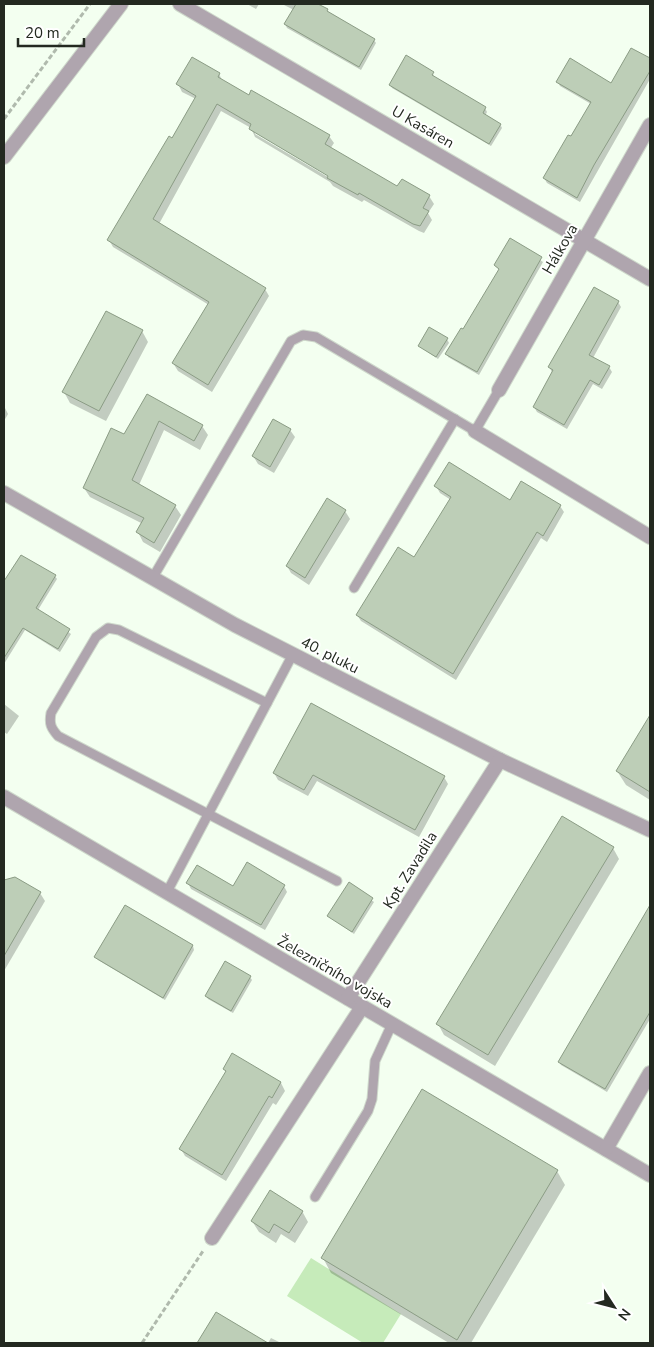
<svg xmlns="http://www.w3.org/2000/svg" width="654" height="1347" viewBox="0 0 654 1347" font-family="'Nunito Sans',sans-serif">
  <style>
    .green { fill: #c6ebba }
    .shadow { fill: #0003; fill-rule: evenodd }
    .building { fill: #bdceb7; stroke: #8b9c85 }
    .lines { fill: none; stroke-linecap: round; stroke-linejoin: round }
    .service-casing { stroke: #ced8cb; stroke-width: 11 }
    .minor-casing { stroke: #ced8cb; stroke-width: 16 }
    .tertiary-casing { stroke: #ced8cb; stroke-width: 16 }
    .path { stroke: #b0baad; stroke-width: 3; stroke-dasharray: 5 2.5; stroke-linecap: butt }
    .service { stroke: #afa5ae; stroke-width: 9 }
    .minor { stroke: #afa5ae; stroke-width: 14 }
    .tertiary { stroke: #afa5ae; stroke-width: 14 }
    .labels { text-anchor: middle; stroke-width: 4; stroke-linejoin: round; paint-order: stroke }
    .street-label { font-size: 15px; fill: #232920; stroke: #fff }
  </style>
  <rect width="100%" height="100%" fill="#f3fff0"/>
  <path class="green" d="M311,1258L401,1314L383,1343H363L287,1296Z"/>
  <g class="shadow">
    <path d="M247,4H259L256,9Z"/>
    <path d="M282,4H316L374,40L376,43L361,70L287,28L285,24L294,10Z"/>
    <path d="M631,50L650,60V79L580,202L547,183L544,178L591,104L560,86L558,82L612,84Z"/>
    <path d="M433,73L434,78L485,108L487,112L485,116L500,124L502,128L491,146L392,88L390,85Z"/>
    <path d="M219,74L223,82L329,136L334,143L330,149L398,188L429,196L434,204L428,213L432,220L424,233L419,231L364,200L362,202L333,186L330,182L255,137L251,128L221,111L159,224L265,289L269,296L212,392L178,371L173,363L209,305L113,247L109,240L196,99L182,92L178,84ZM255,131L334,178L333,180L255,134Z"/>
    <path d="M510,240L543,262L479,375L448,357L447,354L464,331L500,270L495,266Z"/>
    <path d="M594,289L618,302L621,307L593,358L609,367L612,372L602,389L593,384L567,429L537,412L534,407L552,372L549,367Z"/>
    <path d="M142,331L148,342L106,421L70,403L64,392Z"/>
    <path d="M447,339L449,343L438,359L419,346Z"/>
    <path d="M147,395L202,426L208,435L200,450L164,430L139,485L175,506L181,515L160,552L143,542L138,532L143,524L90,497L84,488L125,436Z"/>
    <path d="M4,406L8,414L4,421Z"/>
    <path d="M290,430L295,437L274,473L258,464L253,456Z"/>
    <path d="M436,486L510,501L560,506L564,512L547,542L541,538L456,680L361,621L357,615L415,559L451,500L440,493Z"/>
    <path d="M327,500L345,511L350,519L309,585L291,573L287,566Z"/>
    <path d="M21,556L55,576L57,579L38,610L71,634L60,652L25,630L4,664V584Z"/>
    <path d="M4,704L19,716L7,734L4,732Z"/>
    <path d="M650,717V800L626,785L617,771Z"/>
    <path d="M274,773L444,777L448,784L419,837L317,781L308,796L278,780Z"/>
    <path d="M613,848L619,859L495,1066L444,1035L438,1024Z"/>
    <path d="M15,878L40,893L45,901L4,971V881Z"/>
    <path d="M188,883L233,888L284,886L287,892L265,930L191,889Z"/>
    <path d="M349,884L374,902L354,934L329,916Z"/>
    <path d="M125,907L193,946L194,950L165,1000L98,960L96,957Z"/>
    <path d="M650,909V1019L607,1092L561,1065L559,1062Z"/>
    <path d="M250,977L252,980L233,1013L208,999L206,996Z"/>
    <path d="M233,1055L281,1083L285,1091L276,1105L273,1103L226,1181L185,1156L181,1149L226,1072L224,1069Z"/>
    <path d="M557,1171L565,1185L471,1343H449L331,1273L323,1258Z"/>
    <path d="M302,1211L308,1222L295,1243L281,1234L276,1243L259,1232L252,1221Z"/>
    <path d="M216,1314L265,1343H199Z"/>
    <path d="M271,1338L281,1343H268Z"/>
  </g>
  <g class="building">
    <path d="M296,4H318L328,9L327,11L375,39L359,67L284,24Z"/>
    <path d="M631,48L650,58V71L594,165L577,198L543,178L568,135L571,136L591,102L556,82L570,58L611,83Z"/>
    <path d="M406,55L434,72L432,75L486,107L483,113L501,124L489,144L389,85Z"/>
    <path d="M192,57L220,73L218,77L249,95L251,90L330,135L325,144L397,186L402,179L430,195L423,208L429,211L420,226L413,224L359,193L358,195L327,178L328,176L249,129L251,124L217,104L153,219L266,288L208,385L172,363L209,302L107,240L169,136L172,138L196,96L176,84Z"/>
    <path d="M510,238L542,257L477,372L445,354L461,328L463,329L499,269L494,265Z"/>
    <path d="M594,287L619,301L589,355L610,366L599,385L590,380L564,425L533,407L553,370L548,367Z"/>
    <path d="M106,311L143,330L99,411L62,392Z"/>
    <path d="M429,327L448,338L436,357L418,346Z"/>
    <path d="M147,394L203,425L194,441L159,421L132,480L176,505L154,543L136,532L144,518L83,488L111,428L124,434Z"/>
    <path d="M273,419L291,429L270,467L252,456Z"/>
    <path d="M449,462L510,500L521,481L561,505L543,536L537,532L453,674L356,615L398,547L414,557L451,497L434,486Z"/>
    <path d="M327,498L346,510L305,578L286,566Z"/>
    <path d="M21,555L56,575L36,608L70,629L58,649L23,628L4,658V581Z"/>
    <path d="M311,703L445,776L415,830L313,775L304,790L273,773Z"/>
    <path d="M650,715V792L616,771Z"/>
    <path d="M562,816L614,847L488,1055L436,1024Z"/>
    <path d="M247,862L285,885L261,925L186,883L197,865L233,886Z"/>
    <path d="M15,877L41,892L4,956V880Z"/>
    <path d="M349,882L373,898L352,932L327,916Z"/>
    <path d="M125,905L193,945L163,998L94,957Z"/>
    <path d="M650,905V1012L605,1089L558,1062Z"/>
    <path d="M225,961L251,976L231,1011L205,996Z"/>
    <path d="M232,1053L281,1082L272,1098L269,1096L222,1175L179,1149L226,1071L223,1069Z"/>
    <path d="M422,1089L558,1170L457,1340L321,1258Z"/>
    <path d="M270,1190L303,1211L289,1233L274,1224L269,1233L251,1221Z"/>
    <path d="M216,1312L268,1343H197Z"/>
  </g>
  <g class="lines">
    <g class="service-casing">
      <g id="service">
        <path d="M152,579L291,341L303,335L316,337L475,431L499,390"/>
        <path d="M354,588L455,419"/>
        <path d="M267,703L119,630L108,628L96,637L51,713C49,724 51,728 58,736L337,881"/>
        <path d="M167,892L293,654"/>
        <path d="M315,1197L368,1111L372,1099L375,1061L392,1024"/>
      </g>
    </g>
    <g class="minor-casing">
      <g id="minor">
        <path d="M180,4L650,279"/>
        <path d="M499,390L650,125"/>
        <path d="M475,431L650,537"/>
        <path d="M4,493L235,625L500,760L650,830"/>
        <path d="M4,797L650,1175"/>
        <path d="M348,998L500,760"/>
        <path d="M606,1149L650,1073"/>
        <path d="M212,1238L362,1007"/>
      </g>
    </g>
    <g class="tertiary-casing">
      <path id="tertiary" d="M4,157L121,4"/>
    </g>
    <g class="path">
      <path d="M4,119L90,4"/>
      <path d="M142,1343L203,1251"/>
    </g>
    <use href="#service" class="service"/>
    <use href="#minor" class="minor"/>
    <use href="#tertiary" class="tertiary"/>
  </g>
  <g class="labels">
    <g class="street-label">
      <text transform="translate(423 127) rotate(30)" y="5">U Kasáren</text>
      <text transform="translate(560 249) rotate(-60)" y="5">Hálkova</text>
      <text transform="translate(330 655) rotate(27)" y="5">40. pluku</text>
      <text transform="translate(410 870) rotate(-58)" y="5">Kpt. Zavadila</text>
      <text transform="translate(335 972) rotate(30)" y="5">Železničního vojska</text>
    </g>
  </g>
  <rect width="654" height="1347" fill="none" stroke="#232920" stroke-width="10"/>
  <g transform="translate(614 1307) rotate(126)" stroke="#ffffff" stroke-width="4" paint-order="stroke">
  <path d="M0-4L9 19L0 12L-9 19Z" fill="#232920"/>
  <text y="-8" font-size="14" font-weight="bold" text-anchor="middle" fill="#232920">N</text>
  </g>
  <path d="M18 38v8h66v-8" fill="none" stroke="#232920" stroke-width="2.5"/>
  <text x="25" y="38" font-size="15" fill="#232920" stroke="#ffffff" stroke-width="4" paint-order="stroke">20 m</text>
</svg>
